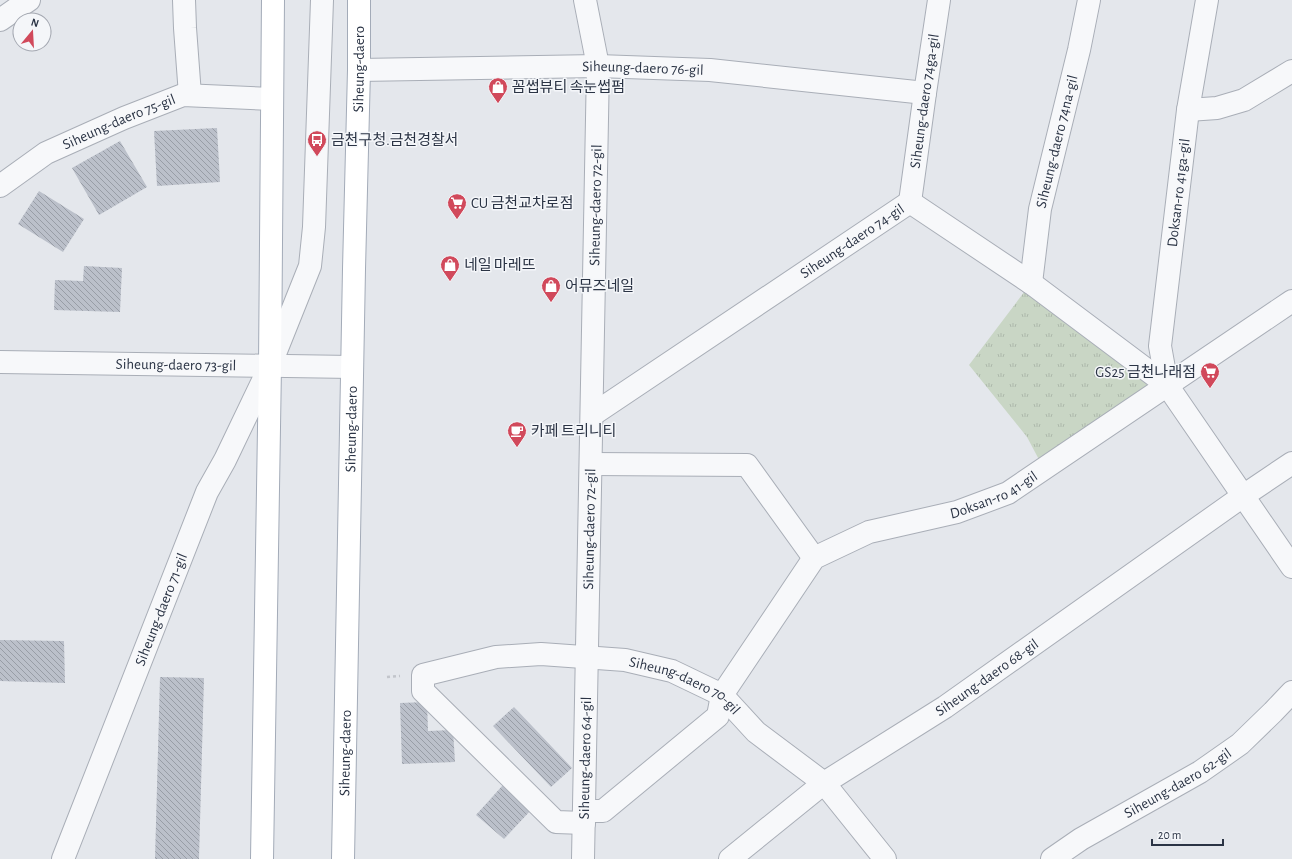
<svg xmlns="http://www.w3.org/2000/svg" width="1292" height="859" viewBox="0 0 1292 859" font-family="'Alegreya Sans','Noto Sans KR',sans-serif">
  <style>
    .park { fill: url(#park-tufts) }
    .building { fill: url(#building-back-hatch) }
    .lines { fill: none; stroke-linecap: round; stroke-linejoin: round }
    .minor-casing { stroke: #a9aeb7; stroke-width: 24 }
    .major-casing { stroke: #a3abb8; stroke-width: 24 }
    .path { stroke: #c2c5cb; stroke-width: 2.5; stroke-dasharray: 3 3; stroke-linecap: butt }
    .minor { stroke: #f7f8fa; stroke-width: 22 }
    .major { stroke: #fff; stroke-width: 22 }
    .labels { text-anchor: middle; stroke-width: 3; stroke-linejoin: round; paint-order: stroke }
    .street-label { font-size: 15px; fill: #2b3445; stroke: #f4f6f9 }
    .poi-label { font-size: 15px; fill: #2b3445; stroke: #f4f6f9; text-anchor: start }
  </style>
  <defs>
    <pattern id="park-tufts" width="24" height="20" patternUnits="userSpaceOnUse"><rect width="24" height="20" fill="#c9d6c5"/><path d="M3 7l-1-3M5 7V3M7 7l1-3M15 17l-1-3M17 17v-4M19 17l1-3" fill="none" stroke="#adb8ab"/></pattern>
    <pattern id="building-back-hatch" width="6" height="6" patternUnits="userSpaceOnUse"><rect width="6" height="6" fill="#bbc0ca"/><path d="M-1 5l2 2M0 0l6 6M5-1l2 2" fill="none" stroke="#989da6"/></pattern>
  </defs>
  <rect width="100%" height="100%" fill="#e4e7ec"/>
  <path class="park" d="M1031,283L1167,385L1044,469L1027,437L969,365Z"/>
  <g class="building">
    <path d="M217,128L220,182L157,186L154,131Z"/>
    <path d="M120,141L147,187L99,215L72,168Z"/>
    <path d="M39,191L84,219L63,252L18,224Z"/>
    <path d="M84,266L122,268L120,312L54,310L55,280L83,281Z"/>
    <path d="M0,640L64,641L65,683L0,681Z"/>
    <path d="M160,677L204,678L199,859H155Z"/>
    <path d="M427,702L428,731L453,730L455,762L402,764L400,703Z"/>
    <path d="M514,707L572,768L551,787L493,726Z"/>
    <path d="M503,785L531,810L504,839L476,815Z"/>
  </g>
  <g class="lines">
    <g class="minor-casing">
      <g id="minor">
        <path d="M184,0L185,28L190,95"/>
        <path d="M0,20L29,0"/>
        <path id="s1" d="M359,70L598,66L710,70L925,93"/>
        <path d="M1188,110L1217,108L1244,100L1292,71"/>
        <path id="s2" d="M0,186L46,153L124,118L183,95L272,99"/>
        <path id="s3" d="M910,202L925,93L939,0"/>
        <path id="s4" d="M1031,283L1040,209L1079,50L1089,0"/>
        <path id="s5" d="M0,362L352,367"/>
        <path id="s6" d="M1167,385L1160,346L1188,110L1207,0"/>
        <path id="s7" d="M592,415L910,202L1031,283L1167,385L1292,567"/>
        <path d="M591,464L747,465L814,558"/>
        <path id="s8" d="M584,811H603L718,716L722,695L814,558L869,532L957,512L1008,493L1292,301"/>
        <path id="s9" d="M584,823L556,822L423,691V675L496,657L541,654L625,660L672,671L722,695L756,732L824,783L885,859"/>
        <path id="s10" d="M63,859L207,492L225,460L270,366L310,266L314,227L322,0"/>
        <path id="s11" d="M583,859L598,66L585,0"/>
        <path id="s12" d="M730,859L824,783L945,707L1243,496L1292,463"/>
        <path id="s13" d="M1052,859L1081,839L1200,772L1240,744L1273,712L1292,692"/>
      </g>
    </g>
    <g class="major-casing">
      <g id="major">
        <path d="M262,859L270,366L273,0"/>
        <path id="s14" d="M343,859L354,269L359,70V0"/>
      </g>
    </g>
    <path class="path" d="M387,677L400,676"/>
    <use href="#minor" class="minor"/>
    <use href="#major" class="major"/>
  </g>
  <defs>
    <g id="shop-pin" transform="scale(1)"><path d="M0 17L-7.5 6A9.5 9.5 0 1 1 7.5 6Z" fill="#d1495b" stroke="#f4f6f9"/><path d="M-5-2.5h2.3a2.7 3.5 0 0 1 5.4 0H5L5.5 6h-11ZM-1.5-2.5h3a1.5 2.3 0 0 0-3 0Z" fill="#fff"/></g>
    <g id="bus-pin" transform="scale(1)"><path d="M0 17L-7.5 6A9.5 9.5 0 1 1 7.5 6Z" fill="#d1495b" stroke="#f4f6f9"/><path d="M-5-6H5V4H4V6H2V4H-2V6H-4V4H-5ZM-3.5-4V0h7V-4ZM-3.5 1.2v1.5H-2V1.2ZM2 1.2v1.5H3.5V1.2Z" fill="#fff"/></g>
    <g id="supermarket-pin" transform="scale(1)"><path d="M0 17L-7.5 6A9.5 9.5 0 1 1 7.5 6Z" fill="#d1495b" stroke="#f4f6f9"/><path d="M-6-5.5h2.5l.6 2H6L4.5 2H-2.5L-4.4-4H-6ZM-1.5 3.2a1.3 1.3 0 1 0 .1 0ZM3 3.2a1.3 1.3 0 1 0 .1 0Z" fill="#fff"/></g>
    <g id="cafe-pin" transform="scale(1)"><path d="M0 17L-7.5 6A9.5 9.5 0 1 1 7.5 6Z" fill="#d1495b" stroke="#f4f6f9"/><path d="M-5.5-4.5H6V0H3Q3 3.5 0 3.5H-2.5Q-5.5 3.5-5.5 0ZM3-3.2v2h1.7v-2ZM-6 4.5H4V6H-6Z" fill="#fff"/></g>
  </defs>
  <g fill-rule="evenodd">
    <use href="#shop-pin" x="498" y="87"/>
    <use href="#bus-pin" x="317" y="140"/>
    <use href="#supermarket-pin" x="457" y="203"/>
    <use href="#shop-pin" x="450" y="265"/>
    <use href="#shop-pin" x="551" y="286"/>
    <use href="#supermarket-pin" x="1210" y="372"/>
    <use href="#cafe-pin" x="517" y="431"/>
  </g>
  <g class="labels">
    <g class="street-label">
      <text dy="5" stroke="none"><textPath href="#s1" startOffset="284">Siheung-daero 76-gil</textPath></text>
      <text dy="5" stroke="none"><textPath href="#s14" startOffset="790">Siheung-daero</textPath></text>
      <text dy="5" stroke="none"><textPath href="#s3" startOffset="102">Siheung-daero 74ga-gil</textPath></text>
      <text dy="5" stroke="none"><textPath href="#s2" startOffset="136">Siheung-daero 75-gil</textPath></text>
      <text dy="5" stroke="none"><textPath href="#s4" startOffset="144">Siheung-daero 74na-gil</textPath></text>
      <text dy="5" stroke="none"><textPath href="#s6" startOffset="194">Doksan-ro 41ga-gil</textPath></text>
      <text dy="5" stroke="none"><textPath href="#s11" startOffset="654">Siheung-daero 72-gil</textPath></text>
      <text dy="5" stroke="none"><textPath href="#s7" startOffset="313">Siheung-daero 74-gil</textPath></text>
      <text dy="5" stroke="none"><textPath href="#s5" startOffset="176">Siheung-daero 73-gil</textPath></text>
      <text dy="5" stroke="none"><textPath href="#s14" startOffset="430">Siheung-daero</textPath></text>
      <text dy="5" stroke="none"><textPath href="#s8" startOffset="546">Doksan-ro 41-gil</textPath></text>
      <text dy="5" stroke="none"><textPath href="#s11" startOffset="330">Siheung-daero 72-gil</textPath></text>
      <text dy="5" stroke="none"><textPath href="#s10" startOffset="268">Siheung-daero 71-gil</textPath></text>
      <text dy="5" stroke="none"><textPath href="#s12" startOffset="315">Siheung-daero 68-gil</textPath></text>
      <text dy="5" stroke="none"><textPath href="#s9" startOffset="501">Siheung-daero 70-gil</textPath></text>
      <text dy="5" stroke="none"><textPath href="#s14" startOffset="106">Siheung-daero</textPath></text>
      <text dy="5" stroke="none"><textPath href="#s11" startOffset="101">Siheung-daero 64-gil</textPath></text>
      <text dy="5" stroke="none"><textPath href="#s13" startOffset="147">Siheung-daero 62-gil</textPath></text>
    </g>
    <g class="poi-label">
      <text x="512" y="92">꼼썹뷰티 속눈썹펌</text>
      <text x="331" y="145">금천구청.금천경찰서</text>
      <text x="471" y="208">CU 금천교차로점</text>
      <text x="464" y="270">네일 마레뜨</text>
      <text x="565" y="291">어뮤즈네일</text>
      <text x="1196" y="377" text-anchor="end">GS25 금천나래점</text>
      <text x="531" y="436">카페 트리니티</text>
    </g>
  </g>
  <g transform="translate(32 32) rotate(18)"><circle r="19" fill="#f4f6f9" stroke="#a4a8b1"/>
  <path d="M0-3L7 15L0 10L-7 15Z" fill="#d1495b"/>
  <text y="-6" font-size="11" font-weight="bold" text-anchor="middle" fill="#2b3445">N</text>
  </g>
  <path d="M1152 839v6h71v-6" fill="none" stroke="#2b3445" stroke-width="2"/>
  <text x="1158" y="839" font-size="12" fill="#2b3445" stroke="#f4f6f9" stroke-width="3" paint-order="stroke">20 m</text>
</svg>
